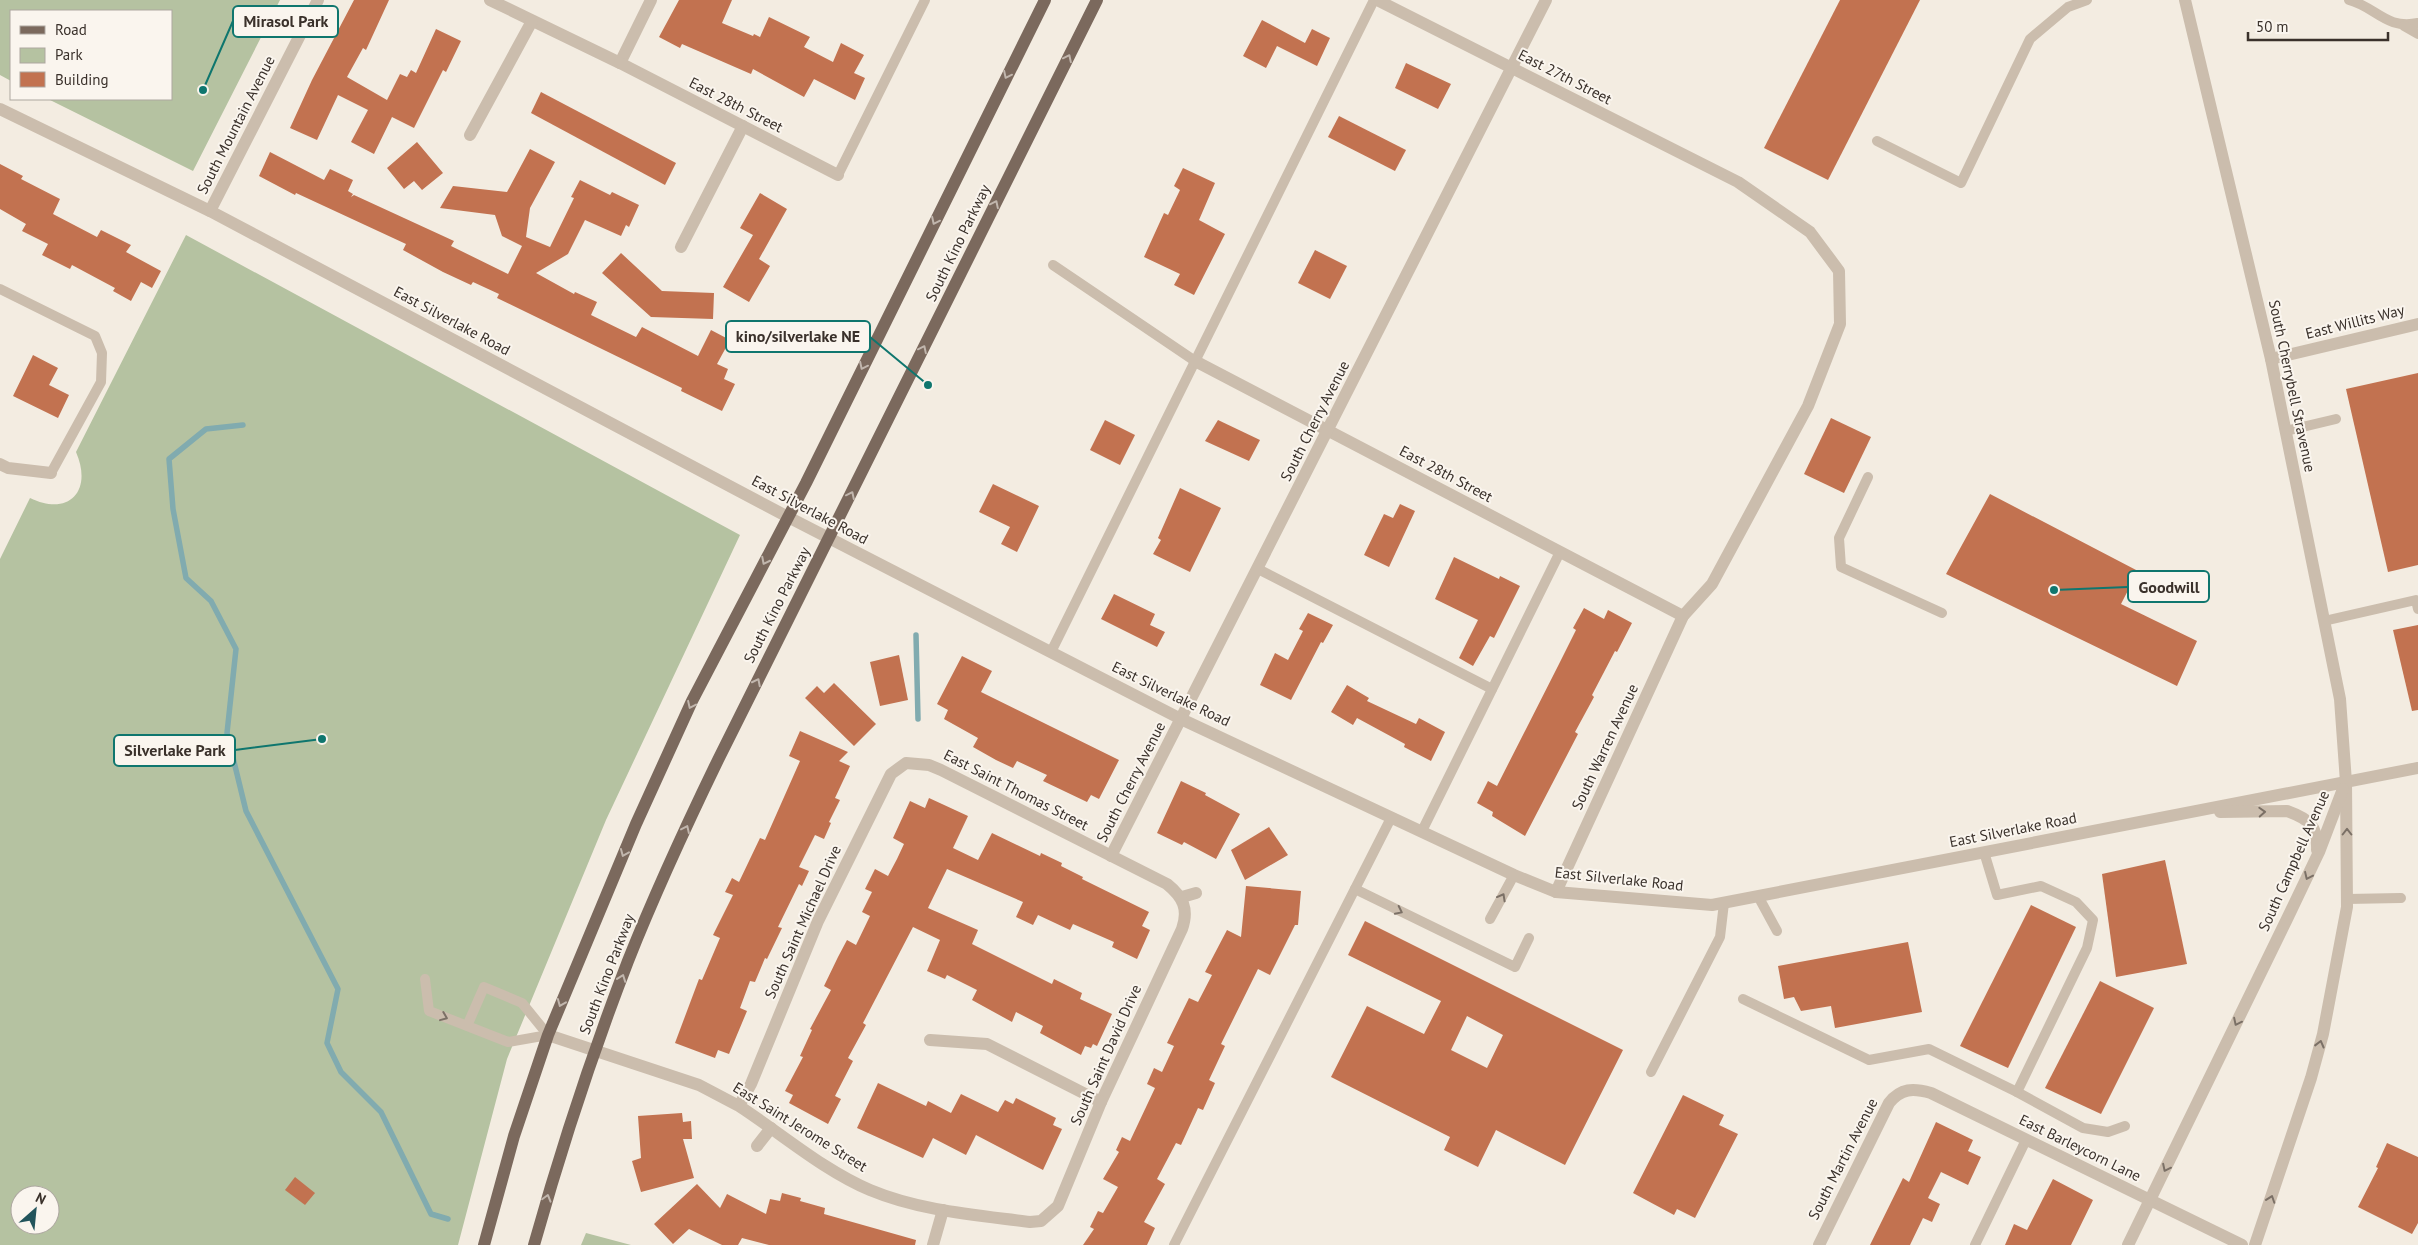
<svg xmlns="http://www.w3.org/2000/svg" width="2418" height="1245" viewBox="0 0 2418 1245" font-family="'PT Sans',sans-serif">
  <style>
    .green { fill: #b5c2a1; fill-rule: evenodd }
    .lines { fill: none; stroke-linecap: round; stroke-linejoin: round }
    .stream { stroke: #81abaf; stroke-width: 5.5 }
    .building { fill: #c27250; fill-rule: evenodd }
    .service { stroke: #cbbdad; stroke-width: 10 }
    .minor { stroke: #cbbdad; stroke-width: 12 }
    .tertiary { stroke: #cbbdad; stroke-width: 12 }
    .primary { stroke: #7b695d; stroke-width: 12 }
    .oneway { stroke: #c1b6ad }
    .oneway2 { stroke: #7b7066 }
    .labels { text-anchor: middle; stroke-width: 4; stroke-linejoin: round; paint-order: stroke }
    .street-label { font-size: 15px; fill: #3a312b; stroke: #faf5ee }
    .leader { fill: none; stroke: #0f766e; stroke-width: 2 }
    .callout-dot { fill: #0f766e; stroke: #faf5ee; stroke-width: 2 }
    .callout { fill: #faf5ee; stroke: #0f766e; stroke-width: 2 }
    .callout-label { font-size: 16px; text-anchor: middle; font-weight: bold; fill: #3a312b }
  </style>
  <rect width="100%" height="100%" fill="#f3ece1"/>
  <g class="green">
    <path d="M0,0H280L193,171L48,99H171V11H11V81L0,75Z"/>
    <path d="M186,235L740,535L606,820L507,1059L458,1245H0V559L30,498C69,517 93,491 76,452ZM20,1195H50V1225H20Z"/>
    <path d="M586,1233L631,1245H581Z"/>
  </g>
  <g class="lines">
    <g class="stream">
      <path d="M243,425L206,429L169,459L173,509L186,578L211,601L236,649L227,733L246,811L338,989L327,1043L341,1072L381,1112L431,1214L448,1219"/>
      <path d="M916,635L918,719"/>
    </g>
  </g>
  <g class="building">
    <path d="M354,0H389L366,50L363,48L347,77L387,100L400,74L407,77L411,70L416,73L436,29L461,41L446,72L443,70L414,128L392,117L374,154L351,142L368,110L338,95L317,140L290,128L312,80Z"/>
    <path d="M679,0H732L722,23L753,36L754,34L760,37L769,17L810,37L804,47L833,62L841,43L864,55L854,73L865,78L855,100L814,79L804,97L753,69L751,74L682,44L680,48L659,37Z"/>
    <path d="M1840,0H1920L1828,180L1764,148Z"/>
    <path d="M1262,20L1305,43L1312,29L1330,38L1317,66L1277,46L1266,68L1243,56Z"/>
    <path d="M1406,63L1451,84L1438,109L1395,88Z"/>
    <path d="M541,92L676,163L665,185L531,113Z"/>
    <path d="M1339,116L1406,150L1395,171L1328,137Z"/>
    <path d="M417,142L443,173L422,190L414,181L404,189L387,168Z"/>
    <path d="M530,149L555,162L530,208L526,237L550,247L574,198L571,197L580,180L610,195L612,192L639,205L629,227L626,225L621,236L585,220L568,254L536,273L574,294L575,292L597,302L591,315L636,337L642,327L698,356L711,330L730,340L717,364L728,369L724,379L735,384L722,411L681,391L682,388L497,298L499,294L473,282L471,285L443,272L403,250L406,244L296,193L295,195L259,176L270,152L324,180L330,169L353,180L348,191L353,194L351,197L354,195L454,241L451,246L508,274L522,246L502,236L495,215L440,208L453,186L507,192Z"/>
    <path d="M0,164L23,176L21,179L60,199L53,214L97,237L101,230L131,245L126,252L161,271L152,288L141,282L131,301L113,291L115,288L72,265L70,269L42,255L48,244L22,231L26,224L0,209Z"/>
    <path d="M1183,168L1215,183L1199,220L1225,234L1194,295L1174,285L1180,274L1144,257L1164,213L1168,215L1180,190L1174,186Z"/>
    <path d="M760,193L787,209L759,259L770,266L749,302L723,287L753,235L740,228Z"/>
    <path d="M1315,250L1347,266L1330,299L1298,283Z"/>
    <path d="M621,253L662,291L714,293L713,319L651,317L602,273Z"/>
    <path d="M33,355L58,368L49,385L69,395L58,418L13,396Z"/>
    <path d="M2418,373V565L2388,572L2346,389Z"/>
    <path d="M1831,418L1871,437L1844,493L1804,474Z"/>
    <path d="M1105,420L1135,435L1120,465L1090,450Z"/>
    <path d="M1218,420L1260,440L1249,461L1205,441Z"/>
    <path d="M993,484L1039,506L1017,552L1001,544L1010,527L979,512Z"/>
    <path d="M1180,488L1221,508L1190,572L1153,554L1161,540L1158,538Z"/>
    <path d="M1990,494L2138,571L2121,604L2197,641L2177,686L1946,574Z"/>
    <path d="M1400,504L1415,511L1389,567L1364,555L1384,514L1393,518Z"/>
    <path d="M1454,557L1499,579L1500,576L1520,586L1494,638L1490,636L1473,666L1459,658L1478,620L1435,599Z"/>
    <path d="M1114,594L1155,614L1150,625L1165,632L1157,647L1101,619Z"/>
    <path d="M1584,608L1604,619L1608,610L1632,623L1617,652L1615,651L1592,695L1594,697L1575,732L1578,734L1525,836L1492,816L1493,812L1477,803L1488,781L1497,786L1558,666L1576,630L1573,628Z"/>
    <path d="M1308,613L1333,625L1323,643L1321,642L1291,700L1260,685L1275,653L1288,660L1303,631L1299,629Z"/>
    <path d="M2418,625V710L2412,711L2393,630Z"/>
    <path d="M899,655L908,700L880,706L870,662Z"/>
    <path d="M962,656L992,671L981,692L1119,760L1099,799L1091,795L1087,802L1043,781L1047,775L1017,761L1013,768L996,760L973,747L978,738L944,719L948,710L937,704Z"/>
    <path d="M834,683L876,724L854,746L805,698L817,686L824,693Z"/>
    <path d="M1347,685L1369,698L1367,701L1416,724L1419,718L1445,732L1431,761L1404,747L1405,744L1357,718L1353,725L1331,712Z"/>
    <path d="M800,731L848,752L839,761L850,766L835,798L840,800L829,822L831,823L824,839L815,835L799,867L809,871L802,886L799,884L778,927L782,928L767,959L765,958L755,982L750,981L740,1008L747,1011L729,1054L718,1050L715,1058L675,1043L699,979L702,980L720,938L713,935L733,895L725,892L732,878L739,882L760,838L765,840L800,761L789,756Z"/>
    <path d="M1181,781L1206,793L1205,795L1240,814L1216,859L1184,842L1182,845L1157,833Z"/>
    <path d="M929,798L968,816L953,848L978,860L992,833L1040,856L1041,853L1062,863L1061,866L1083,877L1082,879L1149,912L1142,926L1150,930L1137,959L1112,947L1114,942L1073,924L1070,930L1038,915L1033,925L1016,917L1023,902L947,869L928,908L978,930L972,944L1052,984L1054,979L1082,993L1080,999L1112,1014L1097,1046L1093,1044L1091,1048L1085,1046L1081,1055L1040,1033L1043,1026L1016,1012L1012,1022L972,1000L977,990L947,975L945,979L927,971L940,940L913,927L863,1023L866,1025L848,1058L853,1061L835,1096L841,1099L828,1124L789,1103L793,1095L785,1091L803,1057L800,1056L812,1030L810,1029L831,990L824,986L838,957L847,940L856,945L870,916L862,912L872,892L865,889L875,869L888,876L897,859L904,844L893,838L910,801L925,808Z"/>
    <path d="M1269,827L1288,855L1245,880L1231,850Z"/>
    <path d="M2165,860L2187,964L2116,977L2102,874Z"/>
    <path d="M1246,886L1301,891L1298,925H1295L1270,975L1258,969L1221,1044L1225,1046L1209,1080L1215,1083L1203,1110L1198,1108L1181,1145L1176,1143L1157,1179L1165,1184L1144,1222L1155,1228L1147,1245H1083L1094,1229L1090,1227L1098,1211L1103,1213L1118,1187L1103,1179L1119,1152L1116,1150L1122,1137L1130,1141L1155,1088L1147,1084L1154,1068L1162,1072L1174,1046L1167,1043L1189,998L1198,1002L1212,975L1205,972L1227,930L1241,937Z"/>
    <path d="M2031,905L2076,927L2008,1068L1960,1046Z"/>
    <path d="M1365,921L1623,1050L1565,1165L1496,1130L1478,1167L1444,1150L1450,1137L1331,1077L1367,1006L1424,1034L1441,1001L1348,955ZM1467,1016L1503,1035L1487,1068L1451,1050Z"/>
    <path d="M1908,942L1922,1012L1835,1028L1831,1006L1801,1011L1794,997L1784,999L1778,966Z"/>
    <path d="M2100,981L2154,1008L2101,1114L2045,1088Z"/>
    <path d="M878,1083L926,1106L928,1101L951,1113L961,1094L998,1112L1005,1100L1013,1104L1016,1098L1056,1118L1053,1125L1062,1129L1043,1170L976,1135L966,1155L933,1138L923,1158L857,1128Z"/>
    <path d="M1683,1095L1724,1115L1719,1125L1738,1134L1695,1218L1677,1209L1674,1215L1633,1193Z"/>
    <path d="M682,1113L683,1122L691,1121L692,1139H683L694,1178L641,1192L632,1161L641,1158L638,1116Z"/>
    <path d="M1936,1122L1973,1140L1968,1151L1981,1157L1968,1185L1941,1172L1928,1198L1940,1204L1932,1222L1923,1218L1910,1245H1870L1903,1178L1909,1182Z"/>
    <path d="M2387,1143L2418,1157V1223L2412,1234L2358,1207L2378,1168L2376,1167Z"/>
    <path d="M295,1177L315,1193L305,1205L285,1190Z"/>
    <path d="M2053,1179L2093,1200L2071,1245H2005L2014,1224L2027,1230Z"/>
    <path d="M697,1184L720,1208L727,1194L766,1214L770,1199L780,1201L782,1193L801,1198L800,1201L825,1208L824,1214L916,1240L915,1245H769L742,1238L738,1245H722L689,1229L673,1244L654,1224Z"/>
  </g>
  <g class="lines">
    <g class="service">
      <path d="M2349,0C2376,7 2386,30 2418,23"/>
      <path d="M2404,26L2418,34"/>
      <path d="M1877,141L1961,183L2030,39L2068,7L2087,0"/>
      <path d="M838,175L925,0"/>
      <path d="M1053,265L1195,361"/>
      <path d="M0,289L95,336L102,353L101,382L51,473"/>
      <path d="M2286,431L2336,419"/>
      <path d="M1868,477L1839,538L1841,567L1942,613"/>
      <path d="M1258,569L1492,689"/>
      <path d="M2324,621L2416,600L2418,609"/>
      <path d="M1051,652L1374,0"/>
      <path d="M1422,831L1560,552"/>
      <path d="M1984,852L1997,895L2041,886L2076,902L2093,920L2087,948L2017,1092L2083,1128L2108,1132L2125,1126"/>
      <path d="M1355,889L1515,967L1529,938"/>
      <path d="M1758,896L1777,931"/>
      <path d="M2347,899L2401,898"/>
      <path d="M1490,919L1514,875"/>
      <path d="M425,979L429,1011L508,1042L548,1035L522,1003L484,987L467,1026"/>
      <path d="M1743,999L1869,1060L1929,1049L2017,1092"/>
      <path d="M1651,1072L1720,937L1724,903"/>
      <path d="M1174,1245L1391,818"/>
      <path d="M1975,1245L2026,1140"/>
    </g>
    <g class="minor">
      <path d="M490,0L620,63L651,0"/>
      <path d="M1377,0L1738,182L1810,232L1839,271L1840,324L1808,406L1712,584L1683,616L1556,892"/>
      <path d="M620,63L838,175"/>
      <path d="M470,135L532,21"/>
      <path d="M210,211L318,0"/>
      <path d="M681,247L743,126"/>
      <path d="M2271,359L2418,324"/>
      <path d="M1195,361L1683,616"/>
      <path d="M0,464L8,468L51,473"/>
      <path d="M1111,856L1546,0"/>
      <path d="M1182,897L1196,893"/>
      <path d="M548,1035L699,1085L737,1105L739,1106C782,1134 823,1170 870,1190C920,1211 977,1215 1030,1222L1041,1221L1058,1206L1101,1102L1182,929C1189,909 1183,897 1167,884L941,770L929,765L906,763L891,774L818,921L751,1084L739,1106"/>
      <path d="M930,1040L987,1044L1101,1102"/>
      <path d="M757,1146L771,1128"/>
      <path d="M933,1245L943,1210"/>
      <path d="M1819,1245L1889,1103C1901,1088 1913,1088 1931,1093L2242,1245"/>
    </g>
    <g class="tertiary">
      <path d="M2185,0L2271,359L2340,699L2346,782L2347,907L2323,1034L2311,1078L2255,1245"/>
      <path d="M0,109L210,211L788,517L1181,719L1514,875L1556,892L1712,905L2418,768"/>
      <path d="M2220,812L2287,811C2309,819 2318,826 2317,850"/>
      <path d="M2128,1245L2287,919L2319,852L2343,789"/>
    </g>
    <g class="primary">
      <path d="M484,1245L514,1136L548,1035L636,824L692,701L806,483L1045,0"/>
      <path d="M534,1245C561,1149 592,1054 628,961C655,893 686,826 718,760L1097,0"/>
    </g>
  </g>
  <defs><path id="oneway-chevron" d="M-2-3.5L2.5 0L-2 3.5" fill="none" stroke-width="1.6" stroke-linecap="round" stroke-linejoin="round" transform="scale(1.25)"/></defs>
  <g class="oneway">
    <use href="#oneway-chevron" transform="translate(1068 58) rotate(-64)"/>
    <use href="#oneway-chevron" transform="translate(1007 75) rotate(116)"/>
    <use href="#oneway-chevron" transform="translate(995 204) rotate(-64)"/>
    <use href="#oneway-chevron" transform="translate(935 221) rotate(116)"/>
    <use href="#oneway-chevron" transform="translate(923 349) rotate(-64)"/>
    <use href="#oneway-chevron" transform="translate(863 366) rotate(116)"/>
    <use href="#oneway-chevron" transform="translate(851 495) rotate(-64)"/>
    <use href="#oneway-chevron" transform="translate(765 561) rotate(117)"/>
    <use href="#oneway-chevron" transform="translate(757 682) rotate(-63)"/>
    <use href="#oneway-chevron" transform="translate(691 705) rotate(115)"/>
    <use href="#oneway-chevron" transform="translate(686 829) rotate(-65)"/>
    <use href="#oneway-chevron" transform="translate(624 853) rotate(113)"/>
    <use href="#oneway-chevron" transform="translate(622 978) rotate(-70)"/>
    <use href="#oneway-chevron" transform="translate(561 1003) rotate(112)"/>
    <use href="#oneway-chevron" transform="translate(547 1198) rotate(-74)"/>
  </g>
  <g class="oneway2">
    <use href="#oneway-chevron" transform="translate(2262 812) rotate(-3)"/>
    <use href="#oneway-chevron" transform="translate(2347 832) rotate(-90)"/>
    <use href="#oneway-chevron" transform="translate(2308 876) rotate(115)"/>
    <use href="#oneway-chevron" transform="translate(1502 897) rotate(-61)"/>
    <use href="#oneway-chevron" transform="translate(1399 911) rotate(26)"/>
    <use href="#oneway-chevron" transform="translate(444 1017) rotate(22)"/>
    <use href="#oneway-chevron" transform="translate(2237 1022) rotate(116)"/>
    <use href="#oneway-chevron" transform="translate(2320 1044) rotate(-76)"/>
    <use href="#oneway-chevron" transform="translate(2166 1168) rotate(116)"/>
    <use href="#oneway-chevron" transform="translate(2271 1199) rotate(-71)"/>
  </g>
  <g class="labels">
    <g class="street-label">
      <text transform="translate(1565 77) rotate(27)" y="5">East 27th Street</text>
      <text transform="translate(736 105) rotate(27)" y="5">East 28th Street</text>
      <text transform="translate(236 125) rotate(-63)" y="5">South Mountain Avenue</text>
      <text transform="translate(958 243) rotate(-64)" y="5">South Kino Parkway</text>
      <text transform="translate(452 321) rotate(28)" y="5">East Silverlake Road</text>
      <text transform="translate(2355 322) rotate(-14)" y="5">East Willits Way</text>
      <text transform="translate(2292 386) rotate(78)" y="5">South Cherrybell Stravenue</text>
      <text transform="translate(1315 421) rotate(-63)" y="5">South Cherry Avenue</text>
      <text transform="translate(1446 474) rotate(28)" y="5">East 28th Street</text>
      <text transform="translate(810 510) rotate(28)" y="5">East Silverlake Road</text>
      <text transform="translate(777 605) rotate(-63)" y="5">South Kino Parkway</text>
      <text transform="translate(1171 694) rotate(26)" y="5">East Silverlake Road</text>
      <text transform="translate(1605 747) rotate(-65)" y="5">South Warren Avenue</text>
      <text transform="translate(1131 782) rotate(-63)" y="5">South Cherry Avenue</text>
      <text transform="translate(1016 790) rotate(27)" y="5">East Saint Thomas Street</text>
      <text transform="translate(2013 830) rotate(-11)" y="5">East Silverlake Road</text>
      <text transform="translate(2294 861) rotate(-66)" y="5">South Campbell Avenue</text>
      <text transform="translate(1619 879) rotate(6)" y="5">East Silverlake Road</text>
      <text transform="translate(803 922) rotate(-66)" y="5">South Saint Michael Drive</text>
      <text transform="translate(607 974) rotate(-69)" y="5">South Kino Parkway</text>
      <text transform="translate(1106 1055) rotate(-66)" y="5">South Saint David Drive</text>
      <text transform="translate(800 1127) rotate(32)" y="5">East Saint Jerome Street</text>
      <text transform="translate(2080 1148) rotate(26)" y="5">East Barleycorn Lane</text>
      <text transform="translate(1843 1159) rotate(-63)" y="5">South Martin Avenue</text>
    </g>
  </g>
  <path class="leader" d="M203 90L233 21M928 385L870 337M2054 590L2128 587M322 739L235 750"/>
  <g class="callout-dot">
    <circle cx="203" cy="90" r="5"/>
    <circle cx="928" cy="385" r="5"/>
    <circle cx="2054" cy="590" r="5"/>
    <circle cx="322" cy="739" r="5"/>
  </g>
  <g class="callout">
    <rect x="233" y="6" width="105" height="31" rx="5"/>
    <rect x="726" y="321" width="144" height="31" rx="5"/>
    <rect x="2128" y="571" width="81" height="31" rx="5"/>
    <rect x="114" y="735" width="121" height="31" rx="5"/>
  </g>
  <g class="callout-label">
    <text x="286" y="27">Mirasol Park</text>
    <text x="798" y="342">kino/silverlake NE</text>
    <text x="2169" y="593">Goodwill</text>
    <text x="175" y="756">Silverlake Park</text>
  </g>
  <rect x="10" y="10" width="162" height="90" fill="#faf5ee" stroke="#ada7a0"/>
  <rect x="20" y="26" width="25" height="8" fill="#7b695d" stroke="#ada7a0"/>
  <text x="55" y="35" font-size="15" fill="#3a312b">Road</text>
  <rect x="20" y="48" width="25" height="15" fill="#b5c2a1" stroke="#ada7a0"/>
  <text x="55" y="60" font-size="15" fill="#3a312b">Park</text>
  <rect x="20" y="72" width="25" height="15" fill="#c27250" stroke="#ada7a0"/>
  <text x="55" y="85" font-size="15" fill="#3a312b">Building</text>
  <g transform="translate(35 1210) rotate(27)"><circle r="24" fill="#faf5ee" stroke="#ada7a0"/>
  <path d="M0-4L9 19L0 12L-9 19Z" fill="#22545b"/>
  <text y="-8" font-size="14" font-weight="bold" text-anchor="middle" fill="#3a312b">N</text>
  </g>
  <path d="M2248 32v8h140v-8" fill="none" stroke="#3a312b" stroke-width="2.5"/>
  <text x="2256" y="32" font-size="15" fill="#3a312b" stroke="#faf5ee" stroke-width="4" paint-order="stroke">50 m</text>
</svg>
